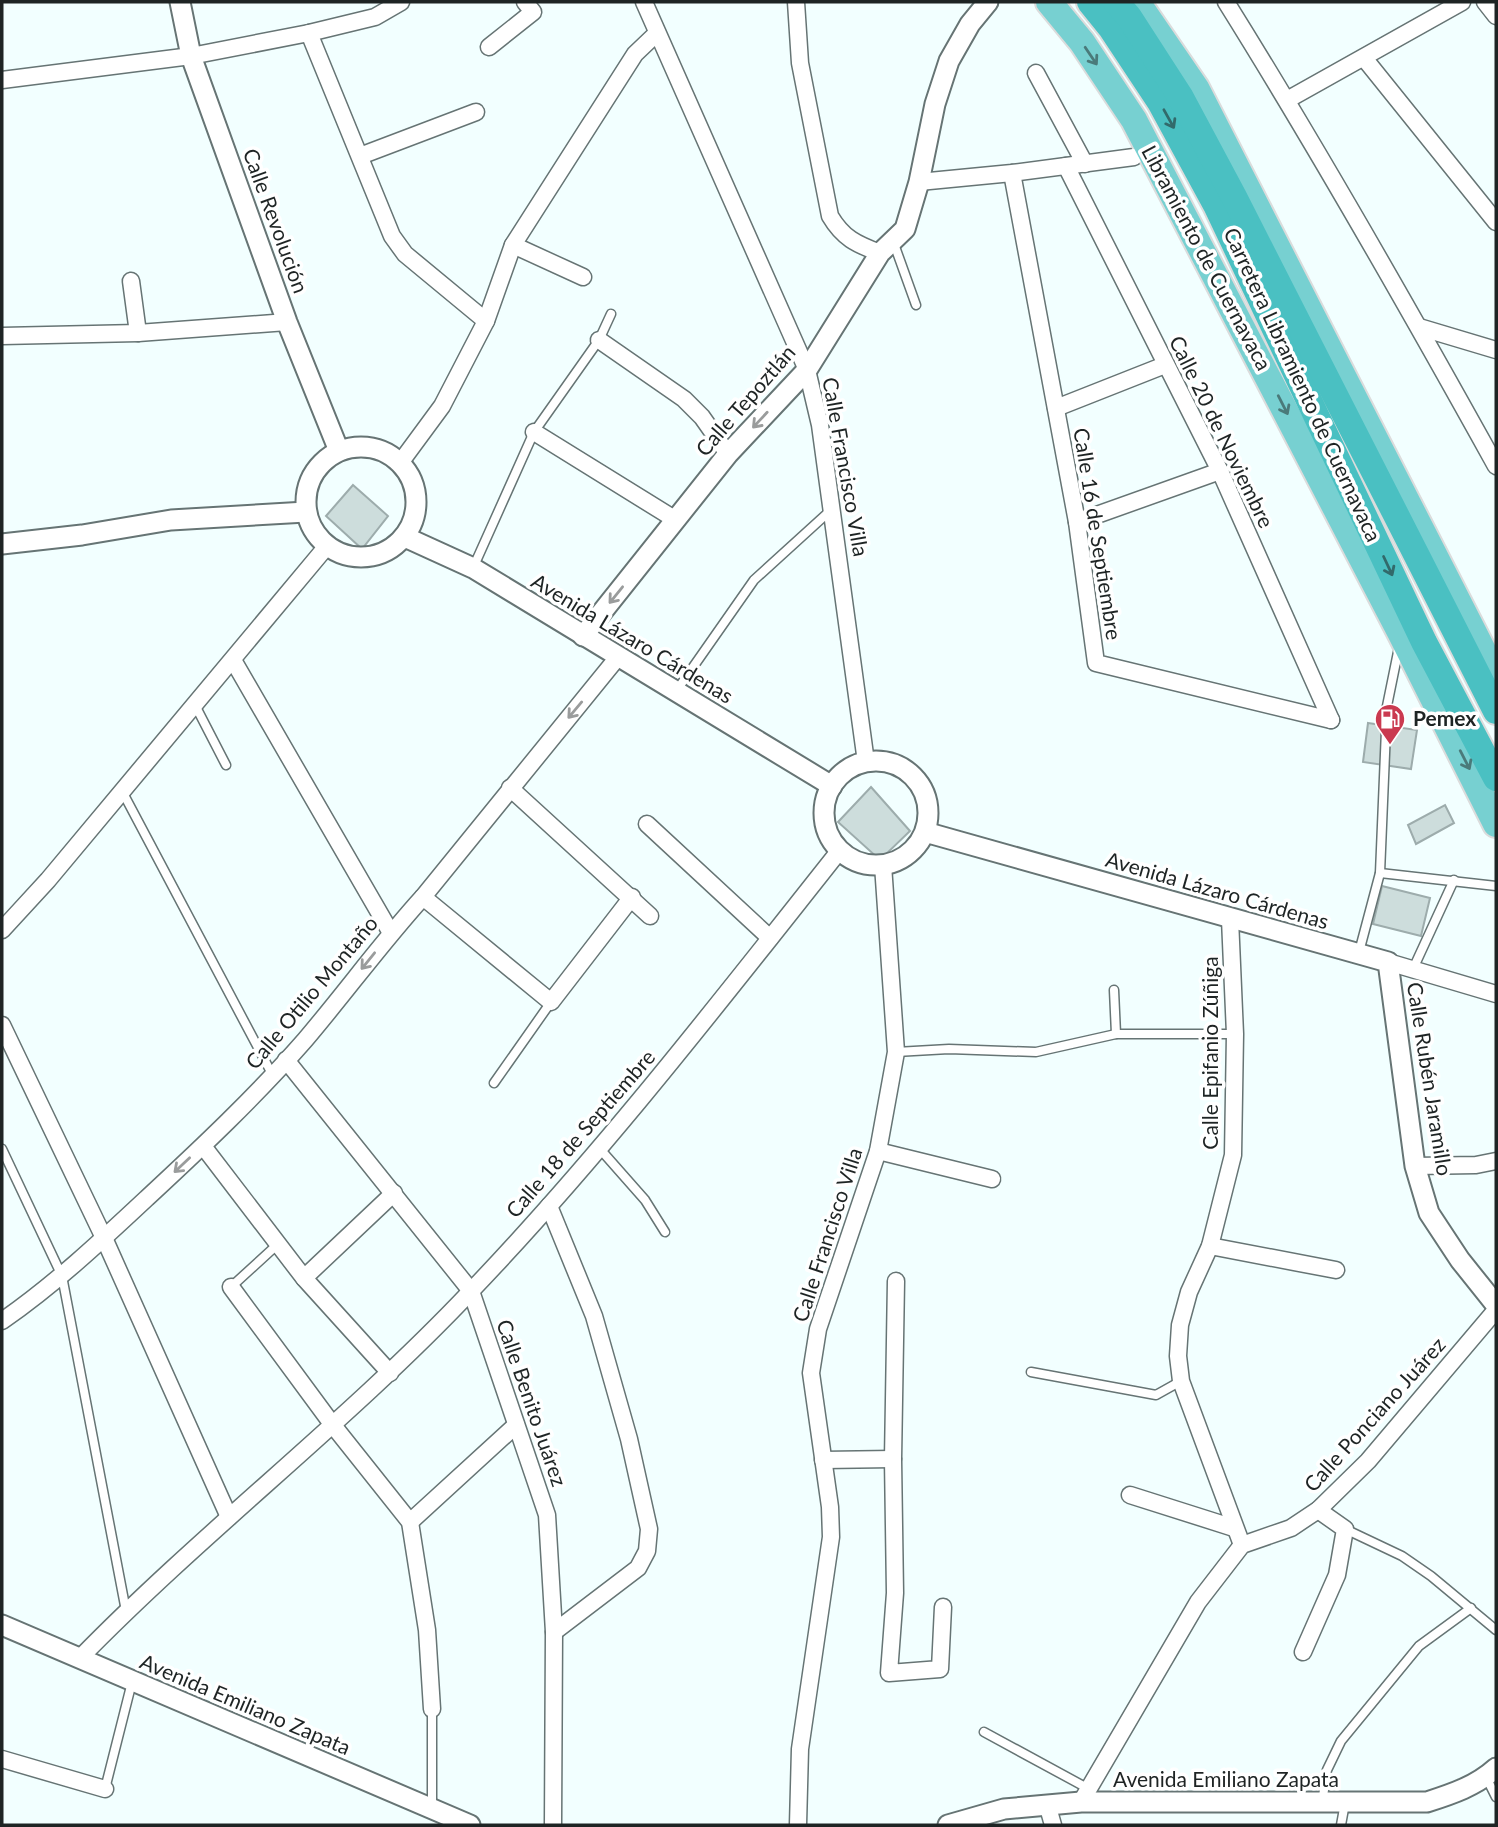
<svg xmlns="http://www.w3.org/2000/svg" width="1498" height="1827" viewBox="0 0 1498 1827" font-family="Lato,sans-serif">
  <style>
    .building { fill: #cddddc; stroke: #9dacac; stroke-width: 2 }
    .lines { fill: none; stroke-linecap: round; stroke-linejoin: round }
    .service-casing { stroke: #667474; stroke-width: 11 }
    .minor-casing { stroke: #667474; stroke-width: 19 }
    .tertiary-casing { stroke: #667474; stroke-width: 23 }
    .primary-casing { stroke: #dbdcdc; stroke-width: 30 }
    .trunk-casing { stroke: #dbdcdc; stroke-width: 30 }
    .service { stroke: #fff; stroke-width: 8 }
    .minor { stroke: #fff; stroke-width: 16 }
    .tertiary { stroke: #fff; stroke-width: 19 }
    .primary { stroke: #77d0d1; stroke-width: 26 }
    .trunk { stroke: #4ac0c2; stroke-width: 26 }
    .oneway { stroke: #4a7a7a }
    .oneway2 { stroke: #326a6b }
    .oneway3 { stroke: #9a9c9c }
    .labels { text-anchor: middle; stroke-width: 7; stroke-linejoin: round; paint-order: stroke }
    .street-label { font-size: 21px; fill: #1e2424; stroke: #fff }
    .poi-label { font-size: 21px; font-weight: bold; fill: #1e2424; stroke: #fff; text-anchor: start }
  </style>
  <rect width="100%" height="100%" fill="#f2ffff"/>
  <g class="building">
    <path d="M353,485L388,516L362,549L326,516Z"/>
    <path d="M1368,723L1417,730L1411,769L1363,762Z"/>
    <path d="M871,787L910,831L880,860L838,822Z"/>
    <path d="M1445,805L1454,823L1416,844L1408,825Z"/>
    <path d="M1382,886L1430,898L1421,936L1373,924Z"/>
  </g>
  <g class="lines">
    <g class="service-casing">
      <g id="service">
        <path d="M893,241L916,305"/>
        <path d="M473,568L534,432L599,340L611,314"/>
        <path d="M677,690L754,580L831,510"/>
        <path d="M195,705L226,765"/>
        <path d="M122,791L272,1074"/>
        <path d="M1380,873L1496,886"/>
        <path d="M1359,952L1380,873L1387,706L1399,647"/>
        <path d="M1413,969L1454,880"/>
        <path d="M1114,990L1116,1034"/>
        <path d="M896,1052L949,1049L1036,1052L1116,1034H1235"/>
        <path d="M494,1083L551,1002"/>
        <path d="M2,1149L62,1276L126,1611"/>
        <path d="M600,1149L645,1200L665,1232"/>
        <path d="M231,1287L278,1244"/>
        <path d="M1031,1372L1156,1395L1181,1381"/>
        <path d="M1345,1529L1402,1556L1431,1576L1496,1630"/>
        <path d="M984,1732L1089,1789"/>
        <path d="M1486,1777L1496,1797"/>
        <path d="M105,1789L132,1682"/>
        <path d="M1322,1803L1327,1770L1341,1741L1419,1646L1471,1608"/>
        <path d="M432,1807V1709"/>
        <path d="M1341,1825L1345,1803"/>
      </g>
    </g>
    <g class="minor-casing">
      <g id="minor">
        <path d="M644,2L807,370L820,425L866,762"/>
        <path d="M796,2L800,63L830,216C843,238 856,244 880,253"/>
        <path d="M1226,2C1321,154 1409,309 1496,466"/>
        <path d="M1485,2L1496,16"/>
        <path d="M309,33L392,236L405,254L486,321"/>
        <path d="M489,47L533,12L525,2"/>
        <path d="M1364,58L1496,222"/>
        <path d="M1036,73L1085,164"/>
        <path d="M2,80L191,56L309,33L375,17L401,2"/>
        <path d="M1287,100L1462,2"/>
        <path d="M360,156L476,112"/>
        <path d="M1066,166L1220,471L1331,720"/>
        <path d="M1012,173L1077,522L1096,663L1331,720"/>
        <path d="M919,182L1012,173L1134,157"/>
        <path d="M513,245L583,277"/>
        <path d="M131,281L138,333"/>
        <path d="M1419,327L1496,350"/>
        <path d="M2,336L138,333L287,322"/>
        <path d="M599,340L684,399L702,417L728,454"/>
        <path d="M1056,408L1165,365"/>
        <path d="M534,432L676,520"/>
        <path d="M400,463L442,406L486,321L513,245L635,54L657,33"/>
        <path d="M1077,522L1220,471"/>
        <path d="M233,660L391,933"/>
        <path d="M510,788L650,916"/>
        <path d="M647,824L770,938"/>
        <path d="M423,897L551,1002L632,897"/>
        <path d="M1230,919L1235,1034L1233,1155L1210,1246L1189,1292L1180,1325L1178,1356L1181,1381L1242,1545"/>
        <path d="M2,930L48,880L327,546"/>
        <path d="M1388,962L1496,994"/>
        <path d="M2,1025L104,1238L229,1517"/>
        <path d="M286,1060L471,1291L547,1515L554,1632L553,1825"/>
        <path d="M203,1146L304,1278L390,1373"/>
        <path d="M878,1151L992,1179"/>
        <path d="M1415,1166L1476,1165L1496,1161"/>
        <path d="M549,1206L594,1316L629,1439L649,1529L647,1551L638,1568L554,1632"/>
        <path d="M1210,1246L1336,1270"/>
        <path d="M304,1278L394,1193"/>
        <path d="M896,1281L893,1459L895,1593L889,1673L940,1669L943,1607"/>
        <path d="M231,1287L332,1424L410,1522L427,1630L432,1709"/>
        <path d="M2,1321C54,1285 101,1241 147,1198C202,1147 256,1096 305,1040C345,993 382,942 423,897L618,657"/>
        <path d="M823,1460L893,1459"/>
        <path d="M1130,1495L1234,1528"/>
        <path d="M410,1522L516,1425"/>
        <path d="M1303,1652L1337,1575L1345,1529L1318,1510"/>
        <path d="M80,1658C205,1530 348,1421 471,1291C603,1153 721,1000 840,850"/>
        <path d="M2,1759L105,1789"/>
        <path d="M1081,1802L1198,1602L1242,1545L1291,1528L1318,1510L1368,1461L1496,1310"/>
        <path d="M1047,1804L1053,1825"/>
        <path d="M798,1825L800,1749L831,1537L830,1507L811,1373L818,1329L878,1151L896,1052L883,865"/>
      </g>
    </g>
    <g class="tertiary-casing">
      <g id="tertiary">
        <path d="M180,2L191,56L287,322L339,451"/>
        <circle cx="361" cy="502" r="55"/>
        <path d="M405,537L473,568L832,786"/>
        <path d="M2,544L82,535L171,520L306,512"/>
        <path d="M583,636L728,454L807,370L880,253L905,229L919,182L935,104L949,61L970,24L988,2"/>
        <circle cx="876" cy="813" r="52"/>
        <path d="M925,832L1388,962L1415,1166L1429,1213L1460,1260L1496,1305"/>
        <path d="M2,1625L470,1825"/>
        <path d="M948,1825L1004,1809L1081,1802H1427C1452,1794 1476,1786 1496,1768"/>
      </g>
    </g>
    <g class="primary-casing">
      <g id="primary">
        <path d="M1049,2L1082,42L1134,120L1401,634L1496,824"/>
        <path d="M1137,2L1196,88L1496,676"/>
      </g>
    </g>
    <g class="trunk-casing">
      <g id="trunk">
        <path d="M1090,2L1111,28L1160,102L1216,205L1424,642L1496,778"/>
        <path d="M1116,2L1129,17L1180,96L1234,197L1496,711"/>
      </g>
    </g>
    <use href="#service" class="service"/>
    <use href="#minor" class="minor"/>
    <use href="#tertiary" class="tertiary"/>
    <use href="#primary" class="primary"/>
    <use href="#trunk" class="trunk"/>
  </g>
  <defs><path id="oneway-shaft" d="M-6 0H5M1.5-3L5.5 0L1.5 3" fill="none" stroke-width="1.6" stroke-linecap="round" stroke-linejoin="round" transform="scale(1.75)"/></defs>
  <g class="oneway">
    <use href="#oneway-shaft" transform="translate(1091 56) rotate(56)"/>
    <use href="#oneway-shaft" transform="translate(1283 405) rotate(63)"/>
    <use href="#oneway-shaft" transform="translate(1465 760) rotate(63)"/>
  </g>
  <g class="oneway2">
    <use href="#oneway-shaft" transform="translate(1169 119) rotate(61)"/>
    <use href="#oneway-shaft" transform="translate(1388 566) rotate(65)"/>
  </g>
  <g class="oneway3">
    <use href="#oneway-shaft" transform="translate(760 420) rotate(133)"/>
    <use href="#oneway-shaft" transform="translate(616 595) rotate(129)"/>
    <use href="#oneway-shaft" transform="translate(575 710) rotate(130)"/>
    <use href="#oneway-shaft" transform="translate(368 961) rotate(129)"/>
    <use href="#oneway-shaft" transform="translate(182 1165) rotate(137)"/>
  </g>
  <defs>
    <g id="fuel-pin" transform="scale(1.575)"><path d="M0 17L-7.5 6A9.5 9.5 0 1 1 7.5 6Z" fill="#ca3a50" stroke="#fff"/><path d="M-5.5-6h7V0h2V4h1.3V-2.5L3-4.5l.8-.8L6-3V5H2.5V1h-1V6h-7ZM-4.2-4.7v3.2H.2V-4.7Z" fill="#fff"/></g>
  </defs>
  <g fill-rule="evenodd">
    <use href="#fuel-pin" x="1390" y="719"/>
  </g>
  <g class="labels">
    <g class="street-label">
      <text transform="translate(275 221) rotate(70)" y="7">Calle Revolución</text>
      <text transform="translate(1206 258) rotate(62)" y="7">Libramiento de Cuernavaca</text>
      <text transform="translate(1302 385) rotate(65)" y="7">Carretera Libramiento de Cuernavaca</text>
      <text transform="translate(746 401) rotate(-49)" y="7">Calle Tepoztlán</text>
      <text transform="translate(1221 432) rotate(64)" y="7">Calle 20 de Noviembre</text>
      <text transform="translate(845 467) rotate(80)" y="7">Calle Francisco Villa</text>
      <text transform="translate(1097 534) rotate(81)" y="7">Calle 16 de Septiembre</text>
      <text transform="translate(632 639) rotate(31)" y="7">Avenida Lázaro Cárdenas</text>
      <text transform="translate(1217 891) rotate(16)" y="7">Avenida Lázaro Cárdenas</text>
      <text transform="translate(312 993) rotate(-50)" y="7">Calle Otilio Montaño</text>
      <text transform="translate(1211 1053) rotate(-90)" y="7">Calle Epifanio Zúñiga</text>
      <text transform="translate(1429 1079) rotate(81)" y="7">Calle Rubén Jaramillo</text>
      <text transform="translate(581 1134) rotate(-49)" y="7">Calle 18 de Septiembre</text>
      <text transform="translate(828 1235) rotate(-72)" y="7">Calle Francisco Villa</text>
      <text transform="translate(531 1403) rotate(71)" y="7">Calle Benito Juárez</text>
      <text transform="translate(1375 1415) rotate(-48)" y="7">Calle Ponciano Juárez</text>
      <text transform="translate(245 1705) rotate(23)" y="7">Avenida Emiliano Zapata</text>
      <text x="1226" y="1787">Avenida Emiliano Zapata</text>
    </g>
    <g class="poi-label">
      <text x="1413" y="726">Pemex</text>
    </g>
  </g>
  <rect width="1498" height="1827" fill="none" stroke="#1e2424" stroke-width="7"/>
</svg>
